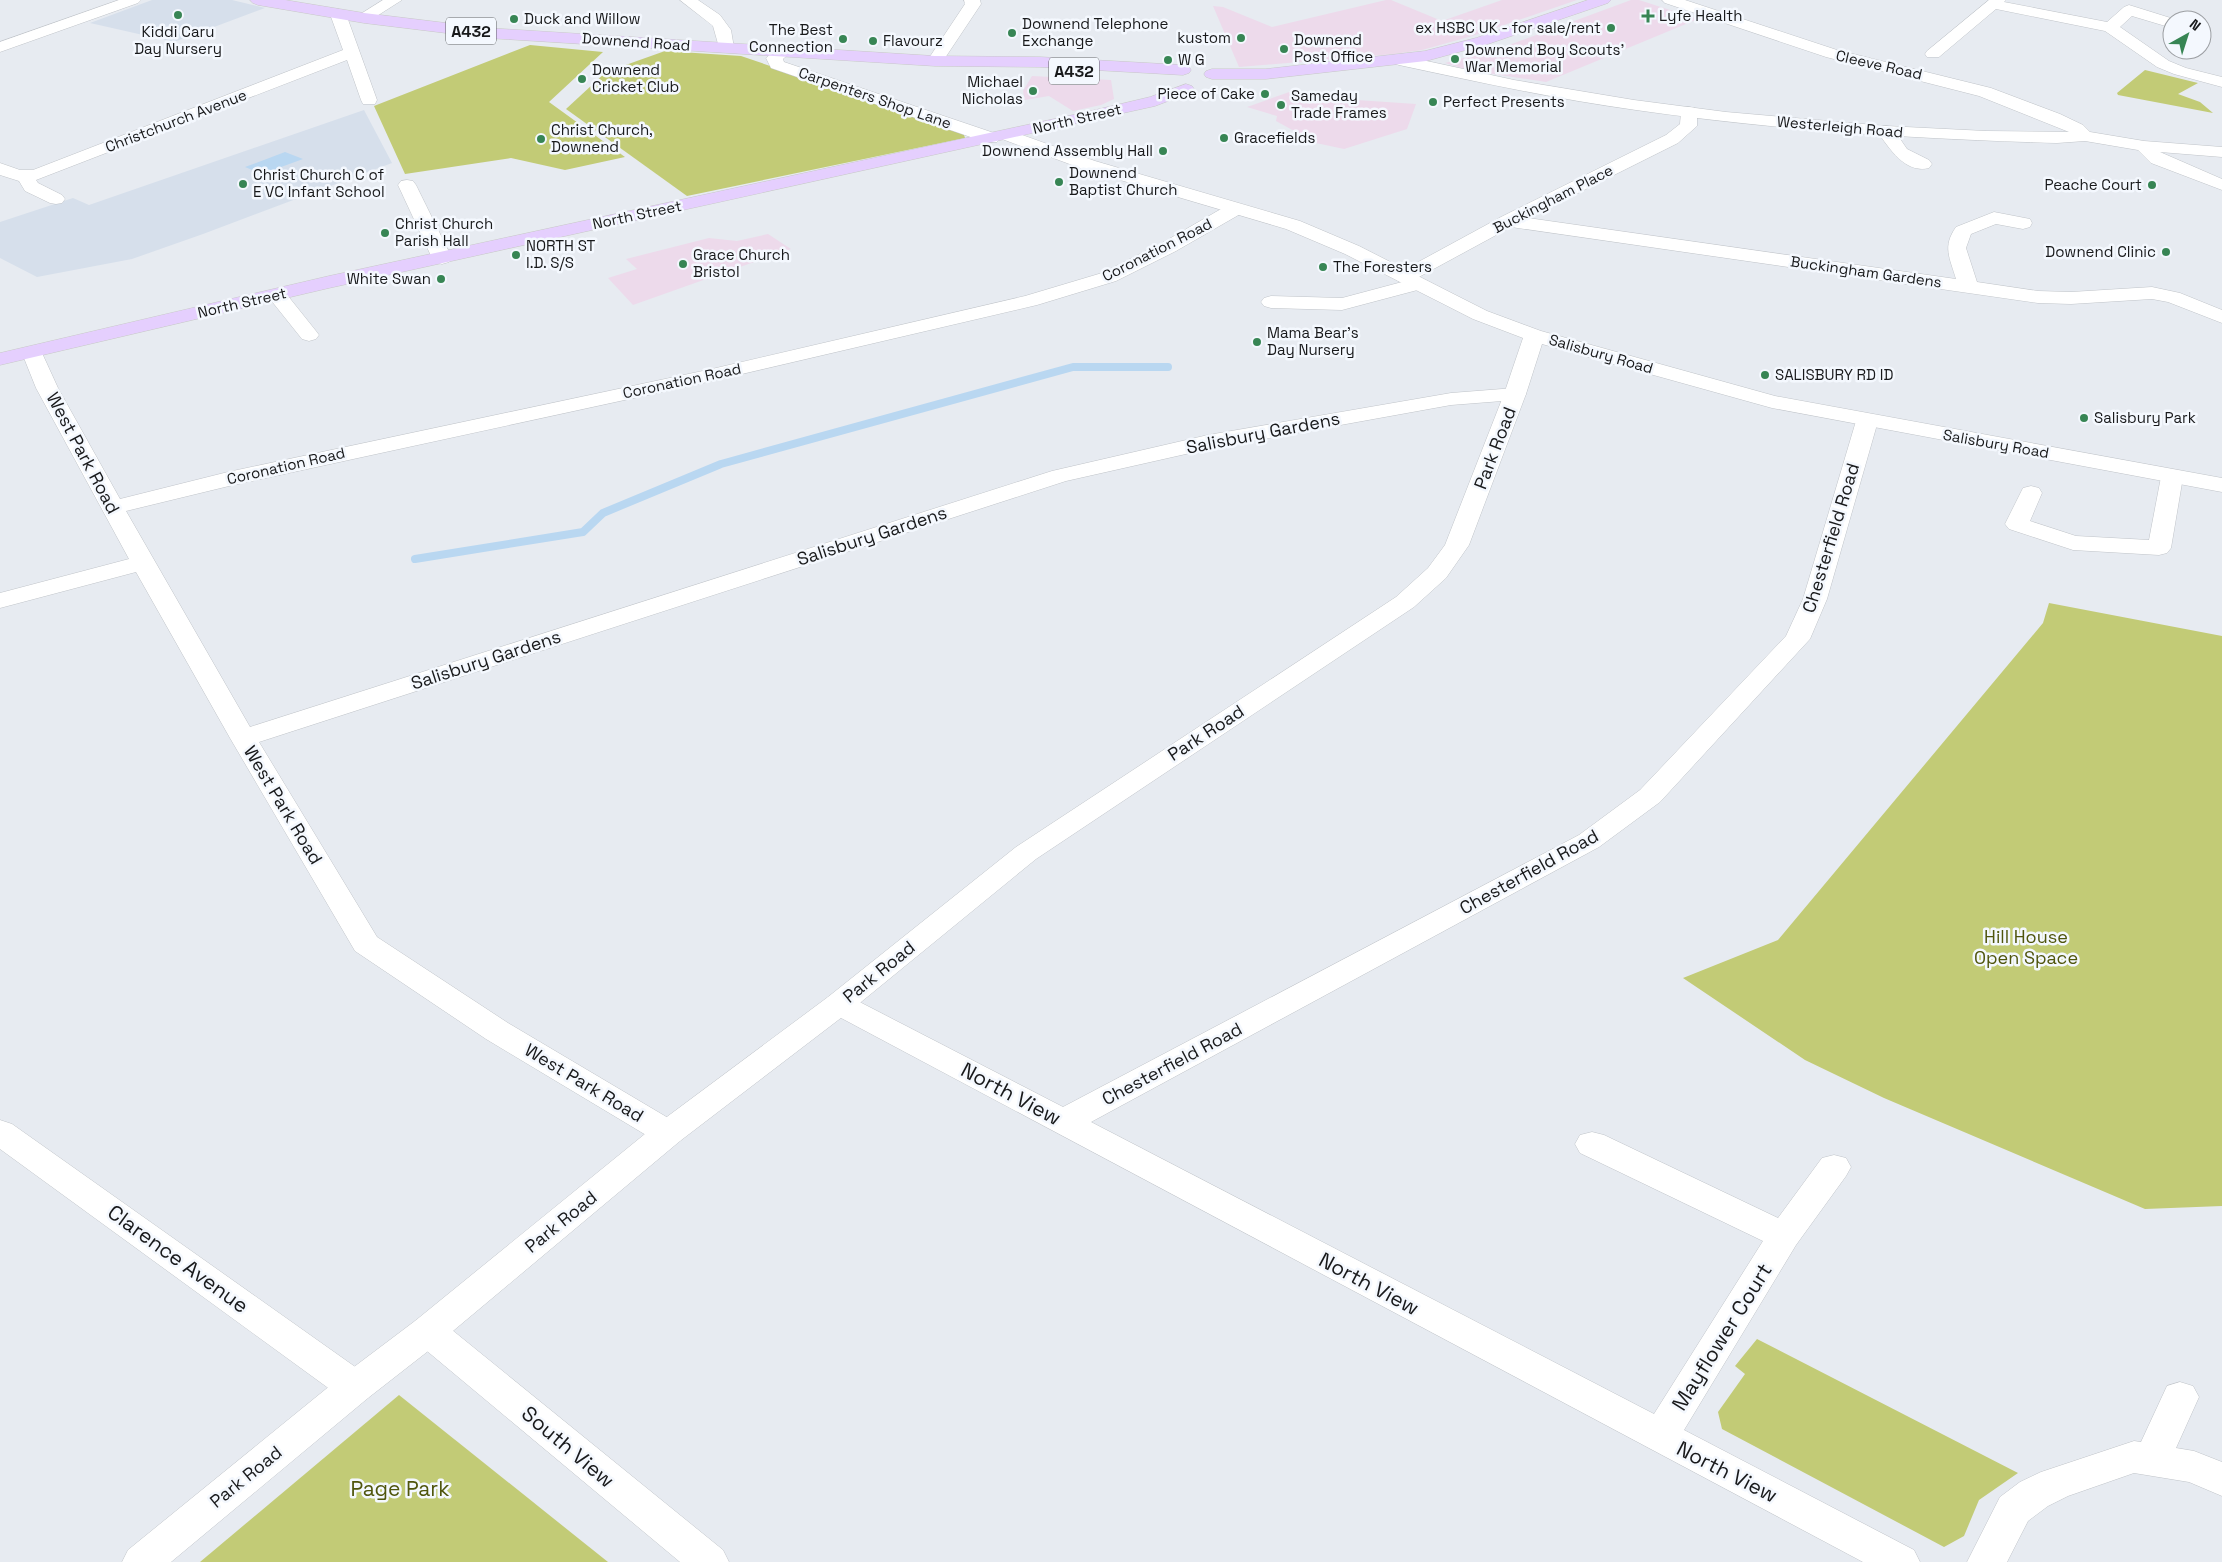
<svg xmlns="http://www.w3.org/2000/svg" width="2222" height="1562" viewBox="0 0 2222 1562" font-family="'Space Grotesk',sans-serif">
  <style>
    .commercial { fill: #eddaeb }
    .built { fill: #d6dfeb }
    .green { fill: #c2cb76 }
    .water { fill: #b9d7f1 }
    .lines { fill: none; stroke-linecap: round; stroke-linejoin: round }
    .stream { stroke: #b9d7f1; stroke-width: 8 }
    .pedestrian-casing { stroke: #c0c4c9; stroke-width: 1 }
    .minor-casing { stroke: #c0c4c9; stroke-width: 1 }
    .tertiary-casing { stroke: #c0c4c9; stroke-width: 1 }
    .primary-casing { stroke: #c8c8c8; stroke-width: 1 }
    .pedestrian { fill: #fff; fill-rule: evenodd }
    .minor { fill: #fff; fill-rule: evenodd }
    .tertiary { fill: #fff; fill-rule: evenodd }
    .primary { fill: #e5cffe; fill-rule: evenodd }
    .poi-dot { fill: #378554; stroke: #f4f8fe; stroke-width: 2 }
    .labels { text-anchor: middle; stroke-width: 5; stroke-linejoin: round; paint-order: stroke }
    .far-poi-label { font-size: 15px; fill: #18191b; stroke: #f4f8fe; text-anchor: start }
    .far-street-label { font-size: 15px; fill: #18191b; stroke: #f4f8fe }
    .shield { fill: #f4f8fe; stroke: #5a5c5f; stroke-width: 1 }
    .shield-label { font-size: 16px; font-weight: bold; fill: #18191b }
    .street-label { font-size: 18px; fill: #18191b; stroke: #f4f8fe }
    .park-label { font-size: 18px; fill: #4f550c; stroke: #f4f8fe }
    .near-street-label { font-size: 21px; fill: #18191b; stroke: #f4f8fe }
    .near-park-label { font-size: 21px; fill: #4f550c; stroke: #f4f8fe }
  </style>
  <rect width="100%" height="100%" fill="#e7ebf1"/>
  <g class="commercial">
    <path d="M1386,0H1391L1442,21L1502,0H1577L1472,36L1422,50L1394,54L1239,67L1213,6L1223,7L1272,27Z"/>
    <path d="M1631,0H1639L1698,19L1546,82L1468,70L1445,63L1501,48Z"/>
    <path d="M1032,76L1111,80L1114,99L1101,105L1073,111L1049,96L1025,100L1023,91Z"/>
    <path d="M1295,90L1306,95L1330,96L1342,99L1416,104L1407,129L1344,149L1316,143L1276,121L1277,116L1247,107Z"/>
    <path d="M768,234L791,249L633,305L608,278L637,269L626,259L709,238L737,241Z"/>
  </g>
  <g class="built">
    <path d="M152,0H232L265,8L174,42L90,23Z"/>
    <path d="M364,110L392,163L203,234L132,259L37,277L0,258V222L73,198L89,205Z"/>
  </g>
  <g class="green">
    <path d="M530,45L603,52L549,102L625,157L565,170L511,158L405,174L374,106Z"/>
    <path d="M665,51L741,56L963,132L965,138L687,196L566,109L606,72Z"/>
    <path d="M2145,70L2198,83L2178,94L2200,102L2213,113L2118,95L2117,93Z"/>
    <path d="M2049,603L2222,636V1206L2145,1209L1884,1098L1805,1060L1683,978L1778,940L2043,623Z"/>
    <path d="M1757,1339L2018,1473L1979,1500L1964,1536L1944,1547L1722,1429L1718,1412L1745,1374L1735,1366Z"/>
    <path d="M399,1395L608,1562H200Z"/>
  </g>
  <path class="water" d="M285,152L303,159L262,174L245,167Z"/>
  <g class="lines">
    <path class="stream" d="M415,559L583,532L603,513L721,464L1073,367H1168"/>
    <g class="pedestrian-casing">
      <path id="pedestrian" d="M383,0H402L369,21H359L356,18L359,15Z"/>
    </g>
    <g class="minor-casing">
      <g id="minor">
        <path d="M680,0H698L720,15L731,30L734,48L732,51H720L713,26Z"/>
        <path d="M964,0H980L981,4L941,64H929L927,61L965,4Z"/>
        <path d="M1989,0H2006L2004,2L2107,22L2124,7L2129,5L2177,20H2172V28L2132,16L2120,27L2169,61L2186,68L2222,77V87L2174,74L2157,67L2105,31L1996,9L1939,57H1927L1925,54L1927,51Z"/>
        <path d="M338,9L343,11L346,14L377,100L375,104H363L361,100L347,60L36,180L38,183L62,195L65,199L62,203L56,204L50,203L25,191L19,181L0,175V163L20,170H33L343,50L330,14L333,11Z"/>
        <path d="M784,46L790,48L792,51L783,59L784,62L997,134L1000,138L997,142H985L771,68L766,58L778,48Z"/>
        <path d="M1689,107L1695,108L1697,112V126L1678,143L1528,218L1956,279C1950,258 1942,247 1956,227L1994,212L2030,219L2032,223L2030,227L2023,229L1996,224L1971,234L1966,248L1977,282L2038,291L2071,292L2152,287L2180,293L2222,310V323L2168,302L2152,299L2071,304L2038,303L1511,227L1417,278L1425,280L1428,284L1425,288L1342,310L1271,308L1264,306L1261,302L1264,298L1271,296L1342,298L1402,282L1398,281L1395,277L1398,273L1501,217L1666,135L1680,124L1681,112L1683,108Z"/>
        <path d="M1886,126L1892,127L1907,149L1929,160L1932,164L1929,168C1905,174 1889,148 1877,131L1880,127Z"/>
        <path d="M407,180L413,181L416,185L452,258L449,262L442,264L435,262L432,258L398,185L401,181Z"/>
        <path d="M1235,203L1242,205L1244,209L1242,213L1176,251L1116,281L1037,305L712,381L229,486L126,511L250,727L1052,471L1208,435L1451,393L1515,388L1523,389L1526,394L1523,399L1515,400L1451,405L1208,449L1066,481L259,742L377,937L508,1023L680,1125L685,1133L680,1141L668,1145L656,1141L486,1039L355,951L230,738L136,572L0,608V593L129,559L36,388L22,353L25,349L32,347L39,349L42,353L58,388L120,499L228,472L712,369L1025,296L1102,273L1162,243L1228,205Z"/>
        <path d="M277,289L284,291L316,331L319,335L316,339L309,341L302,339L270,299L267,295L270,291Z"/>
        <path d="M1867,414L1875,416L1878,421L1827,599L1810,639L1660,802L1599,847L1091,1122L1654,1414L1763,1241L1580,1153L1575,1144L1580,1135L1592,1132L1604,1135L1778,1218L1822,1158L1834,1155L1846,1158L1851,1167L1846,1176L1796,1245L1684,1430L1914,1550L1920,1562H1863L828,1011L823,1004L828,997L839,993L850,997L1063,1107L1579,835L1640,790L1786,636L1803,599L1856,421L1859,416Z"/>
        <path d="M2172,470L2180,472L2183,477L2171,548L2167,553L2159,555L2073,550L2009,529L2005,524L2023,488L2031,486L2039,488L2042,493L2030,521L2076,536L2149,540L2161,477L2164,472Z"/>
        <path d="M0,1120L12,1124L368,1376L374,1387L368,1398L355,1402L342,1398L0,1149Z"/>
        <path d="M428,1317L441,1321L723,1550L729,1562H680L415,1341L410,1331L415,1321Z"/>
        <path d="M2180,1382L2193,1386L2199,1397L2176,1448L2194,1451L2222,1462V1496L2189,1482L2134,1473L2068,1496L2048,1506L2028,1521L2007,1562H1967L2000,1497L2020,1482L2041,1472L2134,1441L2141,1442L2167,1386Z"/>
      </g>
    </g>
    <g class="tertiary-casing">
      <g id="tertiary">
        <path d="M119,0H141L138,3L0,52V42Z"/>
        <path d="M1662,0H1685L1837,50L1991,88L2060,114L2083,125L2090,132L2144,141L2222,147V157L2160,152L2222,179V190L2151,163L2138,150L2085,141L2057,143C1916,139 1776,130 1636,110C1556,99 1478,82 1399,65L1393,63L1391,60L1393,57L1399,55L1514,80L1634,100L1726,112L1886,126L1986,131L2069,132L1979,96L1826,57L1665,3Z"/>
        <path d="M1008,130L1095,161L1300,221L1359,246L1487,311L1541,331L1775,396L2222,478V492L1772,408L1542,344L1526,394L1469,545L1446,578L1414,607L1036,859L850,1011L680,1141L441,1341L368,1398L171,1562H122L128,1550L342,1376L415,1321L656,1125L828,997L1016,847L1396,597L1428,568L1445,545L1504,394L1523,338L1473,319L1345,254L1286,229L1083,169L1002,139L999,135L1002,131Z"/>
      </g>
    </g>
    <g class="primary-casing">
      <g id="primary">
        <path d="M250,0H285L364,13L487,28L935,56L1040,57L1183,65L1189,67L1191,70L1189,73L1183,75L1040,67L935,66L487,38L364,23L258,5L253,3Z"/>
        <path d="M1588,0H1611L1608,3L1488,44L1426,61L1266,79H1212L1206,77L1204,74L1206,71L1212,69H1266L1425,51L1476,38Z"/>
        <path d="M1186,84L1192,86L1194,89L1192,92L1155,106L329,288L0,365V353L329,276L1091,111L1150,97Z"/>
      </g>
    </g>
    <use href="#pedestrian" class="pedestrian"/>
    <use href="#minor" class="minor"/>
    <use href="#tertiary" class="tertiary"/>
    <use href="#primary" class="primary"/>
  </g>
  <g class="poi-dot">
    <circle cx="178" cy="15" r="5"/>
    <path d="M1645.5 8.5h5v5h5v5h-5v5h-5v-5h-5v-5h5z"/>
    <circle cx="514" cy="19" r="5"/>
    <circle cx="1611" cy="28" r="5"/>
    <circle cx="1012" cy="33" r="5"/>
    <circle cx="1241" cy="38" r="5"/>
    <circle cx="843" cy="39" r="5"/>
    <circle cx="873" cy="41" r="5"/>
    <circle cx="1284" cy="49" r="5"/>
    <circle cx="1455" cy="59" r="5"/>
    <circle cx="1168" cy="60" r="5"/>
    <circle cx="582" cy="79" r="5"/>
    <circle cx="1033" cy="91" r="5"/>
    <circle cx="1265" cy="94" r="5"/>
    <circle cx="1433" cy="102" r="5"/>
    <circle cx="1281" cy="105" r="5"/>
    <circle cx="1224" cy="138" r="5"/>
    <circle cx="541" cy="139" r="5"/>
    <circle cx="1163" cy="151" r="5"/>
    <circle cx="1059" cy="182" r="5"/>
    <circle cx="243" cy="184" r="5"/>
    <circle cx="2152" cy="185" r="5"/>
    <circle cx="385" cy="233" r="5"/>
    <circle cx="2166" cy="252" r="5"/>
    <circle cx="516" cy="255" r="5"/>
    <circle cx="683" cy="264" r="5"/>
    <circle cx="1323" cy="267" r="5"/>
    <circle cx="441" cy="279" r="5"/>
    <circle cx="1257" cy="342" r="5"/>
    <circle cx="1765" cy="375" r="5"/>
    <circle cx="2084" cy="418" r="5"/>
  </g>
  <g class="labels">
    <g class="far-poi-label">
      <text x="1659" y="21">Lyfe Health</text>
      <text x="524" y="24">Duck and Willow</text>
      <text x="1022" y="29">Downend Telephone<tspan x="1022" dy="17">Exchange</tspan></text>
      <text x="1601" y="33" text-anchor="end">ex HSBC UK - for sale/rent</text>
      <text x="833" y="35" text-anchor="end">The Best<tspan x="833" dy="17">Connection</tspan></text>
      <text x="178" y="37" text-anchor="middle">Kiddi Caru<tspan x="178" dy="17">Day Nursery</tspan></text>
      <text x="1231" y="43" text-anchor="end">kustom</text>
      <text x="1294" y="45">Downend<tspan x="1294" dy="17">Post Office</tspan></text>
      <text x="883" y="46">Flavourz</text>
      <text x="1465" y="55">Downend Boy Scouts'<tspan x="1465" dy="17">War Memorial</tspan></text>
      <text x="1178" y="65">W G</text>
      <text x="592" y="75">Downend<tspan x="592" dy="17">Cricket Club</tspan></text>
      <text x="1023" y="87" text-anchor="end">Michael<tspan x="1023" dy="17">Nicholas</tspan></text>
      <text x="1255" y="99" text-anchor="end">Piece of Cake</text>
      <text x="1291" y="101">Sameday<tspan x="1291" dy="17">Trade Frames</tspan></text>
      <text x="1443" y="107">Perfect Presents</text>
      <text x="551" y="135">Christ Church,<tspan x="551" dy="17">Downend</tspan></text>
      <text x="1234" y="143">Gracefields</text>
      <text x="1153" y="156" text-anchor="end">Downend Assembly Hall</text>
      <text x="1069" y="178">Downend<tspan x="1069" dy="17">Baptist Church</tspan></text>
      <text x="253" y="180">Christ Church C of<tspan x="253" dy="17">E VC Infant School</tspan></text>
      <text x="2142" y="190" text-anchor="end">Peache Court</text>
      <text x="395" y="229">Christ Church<tspan x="395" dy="17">Parish Hall</tspan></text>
      <text x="526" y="251">NORTH ST<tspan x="526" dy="17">I.D. S/S</tspan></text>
      <text x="2156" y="257" text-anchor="end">Downend Clinic</text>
      <text x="693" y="260">Grace Church<tspan x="693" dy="17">Bristol</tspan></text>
      <text x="1333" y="272">The Foresters</text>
      <text x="431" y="284" text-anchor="end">White Swan</text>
      <text x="1267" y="338">Mama Bear's<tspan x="1267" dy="17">Day Nursery</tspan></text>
      <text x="1775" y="380">SALISBURY RD ID</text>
      <text x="2094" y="423">Salisbury Park</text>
    </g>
    <g class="far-street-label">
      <text transform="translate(636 42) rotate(4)" y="5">Downend Road</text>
      <text transform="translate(1879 65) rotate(13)" y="5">Cleeve Road</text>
      <text transform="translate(875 98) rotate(19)" y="5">Carpenters Shop Lane</text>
      <text transform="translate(1077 119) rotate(-13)" y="5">North Street</text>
      <text transform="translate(176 121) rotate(-21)" y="5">Christchurch Avenue</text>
      <text transform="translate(1840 127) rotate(5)" y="5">Westerleigh Road</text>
      <text transform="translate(1553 199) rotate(-27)" y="5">Buckingham Place</text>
      <text transform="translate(637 215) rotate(-12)" y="5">North Street</text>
      <text transform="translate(1157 250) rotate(-27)" y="5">Coronation Road</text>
      <text transform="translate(1866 272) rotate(8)" y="5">Buckingham Gardens</text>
      <text transform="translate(242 303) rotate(-13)" y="5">North Street</text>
      <text transform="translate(1601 354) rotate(16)" y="5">Salisbury Road</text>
      <text transform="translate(682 381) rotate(-12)" y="5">Coronation Road</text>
      <text transform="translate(1996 444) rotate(10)" y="5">Salisbury Road</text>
      <text transform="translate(286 466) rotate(-13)" y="5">Coronation Road</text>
    </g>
    <g class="shield">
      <rect x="446" y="17.5" width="50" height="27" rx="4"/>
      <rect x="1049" y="57.5" width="50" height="27" rx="4"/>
    </g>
    <g class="shield-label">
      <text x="471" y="37">A432</text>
      <text x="1074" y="77">A432</text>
    </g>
    <g class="street-label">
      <text transform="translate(1263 433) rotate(-11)" y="6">Salisbury Gardens</text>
      <text transform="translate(1495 448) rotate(-69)" y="6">Park Road</text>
      <text transform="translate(83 453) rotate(62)" y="6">West Park Road</text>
      <text transform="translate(872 536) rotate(-18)" y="6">Salisbury Gardens</text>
      <text transform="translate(1831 538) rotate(-73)" y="6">Chesterfield Road</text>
      <text transform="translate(486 660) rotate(-18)" y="6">Salisbury Gardens</text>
      <text transform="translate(1206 733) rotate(-33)" y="6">Park Road</text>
      <text transform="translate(283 805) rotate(59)" y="6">West Park Road</text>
      <text transform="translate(1529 872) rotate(-29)" y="6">Chesterfield Road</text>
      <text transform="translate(879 972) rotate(-39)" y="6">Park Road</text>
      <text transform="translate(1172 1064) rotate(-28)" y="6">Chesterfield Road</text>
      <text transform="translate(584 1083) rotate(31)" y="6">West Park Road</text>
      <text transform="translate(561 1222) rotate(-39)" y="6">Park Road</text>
      <text transform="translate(246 1477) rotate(-39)" y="6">Park Road</text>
    </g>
    <g class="park-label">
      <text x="2026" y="943">Hill House<tspan x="2026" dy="21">Open Space</tspan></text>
    </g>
    <g class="near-street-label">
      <text transform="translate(1011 1094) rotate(28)" y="7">North View</text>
      <text transform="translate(178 1259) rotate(36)" y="7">Clarence Avenue</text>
      <text transform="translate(1369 1284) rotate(28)" y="7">North View</text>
      <text transform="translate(1722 1337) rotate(-58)" y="7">Mayflower Court</text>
      <text transform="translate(568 1447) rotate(40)" y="7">South View</text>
      <text transform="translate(1727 1472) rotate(27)" y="7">North View</text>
    </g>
    <g class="near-park-label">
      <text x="400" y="1496">Page Park</text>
    </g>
  </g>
  <g transform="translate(2187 35) rotate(39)"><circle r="24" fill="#f4f8fe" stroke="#9c9fa3"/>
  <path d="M0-4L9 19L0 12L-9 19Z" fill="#378554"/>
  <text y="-8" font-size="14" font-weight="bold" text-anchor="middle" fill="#18191b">N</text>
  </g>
</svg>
